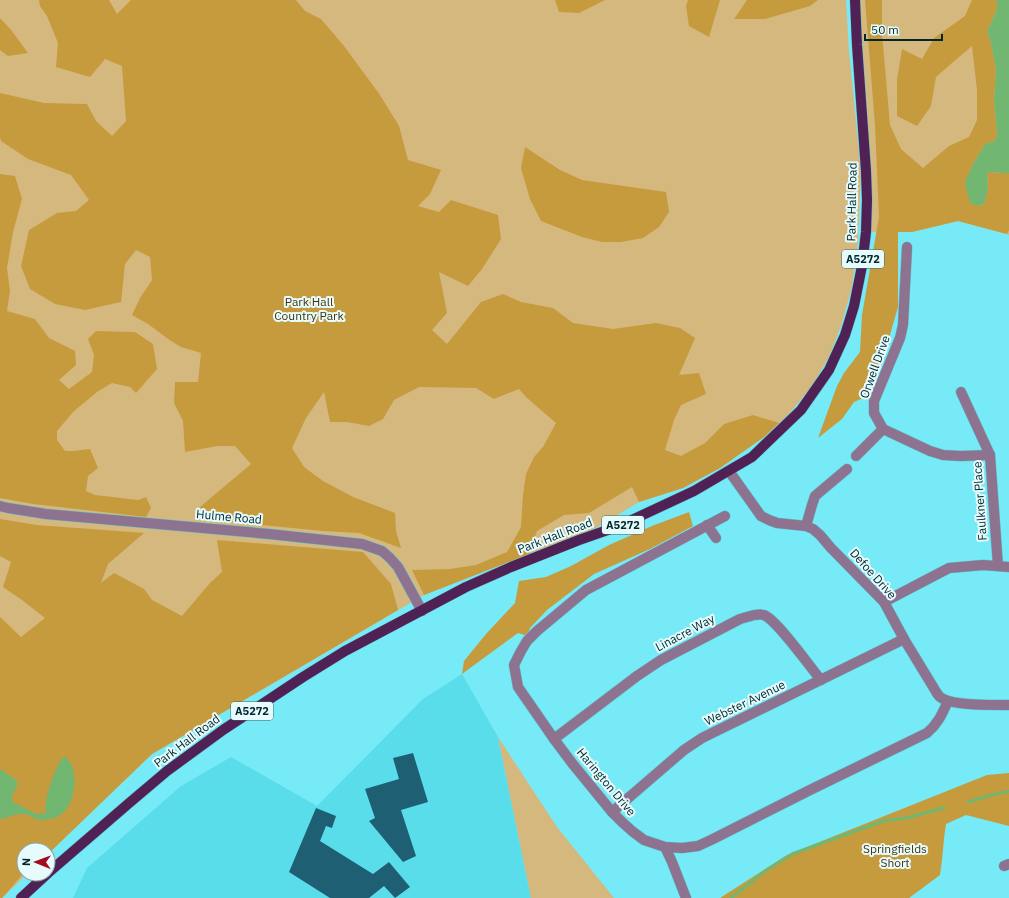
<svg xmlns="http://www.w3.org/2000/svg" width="1009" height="898" viewBox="0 0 1009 898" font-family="'IBM Plex Sans',sans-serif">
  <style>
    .built { fill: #5addea }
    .green { fill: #d5b87e }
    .forest { fill: #c59b3d }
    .water { fill: #71b671 }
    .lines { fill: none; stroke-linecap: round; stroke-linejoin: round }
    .stream { stroke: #71b671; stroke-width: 3 }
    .building { fill: #1f5f74 }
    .minor-casing { stroke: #61c7d1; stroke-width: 11 }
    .major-casing { stroke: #61c7d1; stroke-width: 11 }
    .minor { stroke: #8e7390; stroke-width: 10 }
    .major { stroke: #502155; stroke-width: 10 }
    .labels { text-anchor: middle; stroke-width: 4; stroke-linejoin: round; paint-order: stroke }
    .shield { fill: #e7fbfd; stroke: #45676a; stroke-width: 1 }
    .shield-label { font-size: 11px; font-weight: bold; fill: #00272b }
    .street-label { font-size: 12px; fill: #00272b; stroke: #e7fbfd }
    .park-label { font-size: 12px; fill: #45340b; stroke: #e7fbfd }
  </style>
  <rect width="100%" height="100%" fill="#76eaf6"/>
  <path class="built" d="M462,674L498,737L531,898H73L87,868L181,786L231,757L317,806L423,699Z"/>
  <g class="green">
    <path d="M0,0H846L849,51L861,172L858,242L852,287L841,326L829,357L810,389L788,415L764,437L720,468L683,488L639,502L596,528L424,595L152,754L48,854V850H24V874H27L2,898H0Z"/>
    <path d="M855,0H1009V235L958,221L912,232H866Z"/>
    <path d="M498,737L557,827L614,898H531Z"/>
  </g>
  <g class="forest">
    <path d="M39,0H109L117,14L131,0H296L305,11L321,19L344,46L380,95L399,126L408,160L441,170L430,194L418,206L439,212L451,200L498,215L501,239L482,269L468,286L439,272L447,313L432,330L447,344L481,302L503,294L521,302L553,308L573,323L613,329L656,323L680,328L695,338L679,375L699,373L706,394L681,405L674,420L665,450L681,456L705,443L724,424L753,415L779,423L764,437L720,468L683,488L639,502L632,487L589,513L564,515L537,531L529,554L424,595L412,570L450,569L476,565L507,552L521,527L523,495L526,474L534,457L543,447L556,423L526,397L519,389L494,399L476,388L419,387L394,400L383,419L369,426L347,422H330L324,392L306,418L292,448L304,467L323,481L353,497L395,513L396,531L401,548L359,533L323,531L209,520L200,507L251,464L235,446H217L185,452L183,421L174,403L175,382H198L201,353L181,347L171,341L148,324L132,315L140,298L152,280L150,257L136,250L125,264L121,302L85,310L55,304L30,289L21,266L29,230L57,213L76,211L89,200L71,175L28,159L1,141L0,137V93L44,103L87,104L96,121L112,136L126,121L122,66L105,59L90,77L56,67L58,43L47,16L40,6Z"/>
    <path d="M555,0H605L579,13L559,12Z"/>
    <path d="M688,0H720L709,37L689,26L686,6Z"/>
    <path d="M747,0H818L810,6L765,19H734Z"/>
    <path d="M865,0H882V33L890,125L901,149L923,168L949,146L969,137L977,120V90L972,46L952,63L936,77L931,106L917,126L897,116V80L902,49L922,59L934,38L965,16L972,0H997V9L987,32L990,39L996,69L994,100L997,133L995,141L985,144L972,166L965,183L978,206L984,204L988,189L987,172L1003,173H1009V230L1007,234L958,221L912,232H898V307L885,352L868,396L854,402L842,419L818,438L837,386L844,373L860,352L862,315L879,217L875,125Z"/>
    <path d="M0,18L12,31L28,53L8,56L0,50Z"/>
    <path d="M525,147L560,170L582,180L666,192L669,212L659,227L643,238L621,242H602L582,237L541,221L530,199L521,168Z"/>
    <path d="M0,174L15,176L22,199L13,232L7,268L10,291L7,311L35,319L49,338L75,351L76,365L59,380L69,389L92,372L94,355L88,339L96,331L135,332L153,344L157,369L136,393L130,387L112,383L97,392L73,412L57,431V440L65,451H73L90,449L98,468L88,476L86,491L95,495L138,500L146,497L151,508L146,517L33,504L0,498Z"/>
    <path d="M689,512L693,526L650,549L594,574L547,610L530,628L527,636L518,633L462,674L464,661L486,634L515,603L519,581L546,577L571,566L609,545L652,526Z"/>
    <path d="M0,519L37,525L144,533L108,564L101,583L114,573L144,589L152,600L182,616L210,583L222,572L217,540L363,552L391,584L398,610L152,754L48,854V850H24V873C16,881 10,890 2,898H0V617L21,637L45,618L22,600L3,587L11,562L0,556Z"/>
    <path d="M1009,773V826L966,815L946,824C943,841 943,858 940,875L909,898H720L787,855L987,775Z"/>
  </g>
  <g class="water">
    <path d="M997,0H1009V173H1003L987,172L988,189L984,204L978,206L970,203L965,182L972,166L985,144L995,141L997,133L994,100L996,69L990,39L987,32L997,9Z"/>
    <path d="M66,757C69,761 72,765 73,770C77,785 73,807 59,816C56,818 49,819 44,820C35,821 30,813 21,814C13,814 7,819 0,819V769L16,780L18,784L12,796V800L14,803L27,809L33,813L38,814L46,813C43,799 55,770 62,758Z"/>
  </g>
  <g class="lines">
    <g class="stream">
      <path d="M968,802L988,796L1009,791"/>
      <path d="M731,898L765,871L792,854L883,821L906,818L944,808"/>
    </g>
  </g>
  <g class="building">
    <path d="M413,753L428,802L401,810L416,856L403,862L369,821L375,818L365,789L399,779L393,758Z"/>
    <path d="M316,808L336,816L332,828L326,826L320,841L373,874L389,862L410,887L395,898L384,886L369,898H330L289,872Z"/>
  </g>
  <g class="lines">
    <g class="minor-casing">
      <g id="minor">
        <path d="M907,247L903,325L900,338L874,401V413L883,429L930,451L943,455L961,456L990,455"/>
        <path d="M961,392L990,455L998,566"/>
        <path d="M856,456L883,429"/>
        <path d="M729,471L761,516L769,520L777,523L806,526L813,529L820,535L831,548L884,602L904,639L935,690C936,692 938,695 940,697C951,706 994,705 1009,705"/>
        <path d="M0,506L8,508L46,514L269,534L362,544L382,551L390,558L398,567L422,611"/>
        <path d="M725,516L586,590L537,631L527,641L521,651L514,665L518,687L554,739L572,763L612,812L622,822L632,831L644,840L665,847L682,848L698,846L713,839L810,790L927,733C938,724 942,714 948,701"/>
        <path d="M707,525L716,538"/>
        <path d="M806,526L812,505L815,496L847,469"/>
        <path d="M884,602L949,568L983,565L1009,567"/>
        <path d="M554,739L637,676L661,660L740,619C748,617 756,613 764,615C777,620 810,667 821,680"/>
        <path d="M612,812L684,750L702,738L904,639"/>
        <path d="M665,847L672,862L686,898"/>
        <path d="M1004,866L1009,864"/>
      </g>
    </g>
    <g class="major-casing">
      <g id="major">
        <path d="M48,873L128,804L167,771L223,730L303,677L345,651L466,587L511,567L579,540L619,526L694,491L752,457L801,410L829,370L845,335L854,306L862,266L866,232L867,200L866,171L857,45L855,0"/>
        <path d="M21,898L47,874"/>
      </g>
    </g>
    <use href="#minor" class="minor"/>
    <use href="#major" class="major"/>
  </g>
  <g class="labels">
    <g class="shield">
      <rect x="842" y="250" width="42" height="18" rx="3"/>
      <rect x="602" y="516" width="42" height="18" rx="3"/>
      <rect x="231" y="702" width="42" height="18" rx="3"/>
    </g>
    <g class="shield-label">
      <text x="863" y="263">A5272</text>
      <text x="623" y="529">A5272</text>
      <text x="252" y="715">A5272</text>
    </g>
    <g class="street-label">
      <text transform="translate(852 202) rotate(-89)" y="4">Park Hall Road</text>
      <text transform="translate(875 367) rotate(-70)" y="4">Orwell Drive</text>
      <text transform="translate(980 501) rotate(-94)" y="4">Faulkner Place</text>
      <text transform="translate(229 517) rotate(5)" y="4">Hulme Road</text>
      <text transform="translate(555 536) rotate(-21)" y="4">Park Hall Road</text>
      <text transform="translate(873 574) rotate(48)" y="4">Defoe Drive</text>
      <text transform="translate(685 633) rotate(-28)" y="4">Linacre Way</text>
      <text transform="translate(745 703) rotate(-26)" y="4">Webster Avenue</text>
      <text transform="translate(187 741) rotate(-37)" y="4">Park Hall Road</text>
      <text transform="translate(606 782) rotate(50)" y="4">Harington Drive</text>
    </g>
    <g class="park-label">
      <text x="309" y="306">Park Hall<tspan x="309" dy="14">Country Park</tspan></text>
      <text x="895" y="853">Springfields<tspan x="895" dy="14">Short</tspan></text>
    </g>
  </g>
  <g transform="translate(36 862) rotate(271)"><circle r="19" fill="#e7fbfd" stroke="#8ba6a9"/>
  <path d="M0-3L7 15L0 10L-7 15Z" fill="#a50b1e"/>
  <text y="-6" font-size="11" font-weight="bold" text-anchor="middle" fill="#00272b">N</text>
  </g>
  <path d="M865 34v6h77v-6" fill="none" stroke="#00272b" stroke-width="2"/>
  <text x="871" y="34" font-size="12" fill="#00272b" stroke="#e7fbfd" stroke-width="3" paint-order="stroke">50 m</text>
</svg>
